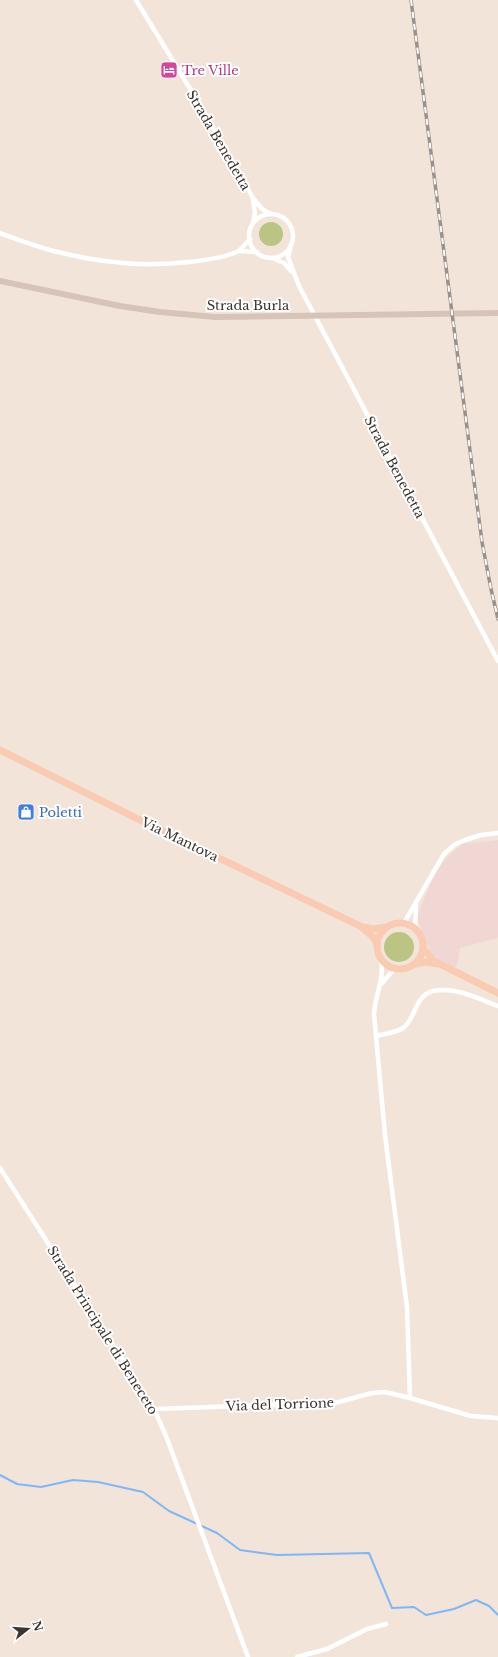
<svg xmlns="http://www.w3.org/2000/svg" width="498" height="1657" viewBox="0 0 498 1657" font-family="'Libre Baskerville',serif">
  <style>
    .industrial { fill: #f1d7d4 }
    .green { fill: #bac483 }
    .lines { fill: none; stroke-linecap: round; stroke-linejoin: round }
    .stream { stroke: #7cb7f8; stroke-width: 2 }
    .minor { stroke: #fff; stroke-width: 4.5 }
    .secondary { stroke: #d7c4b9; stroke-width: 6 }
    .primary { stroke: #facbb3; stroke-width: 7 }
    .rail-casing { stroke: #9c918a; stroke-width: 3.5 }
    .rail { stroke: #fff; stroke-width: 2; stroke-dasharray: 6; stroke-linecap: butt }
    .labels { text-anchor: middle; stroke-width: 4; stroke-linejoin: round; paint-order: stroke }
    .hotel-label { font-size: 13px; fill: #b23c85; stroke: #fff; text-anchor: start }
    .street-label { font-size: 13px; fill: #3a3430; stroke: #fff }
    .shop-label { font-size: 13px; fill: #366cbe; stroke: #fff; text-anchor: start }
  </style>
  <rect width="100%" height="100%" fill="#f3e4da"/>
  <path class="industrial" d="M498,840V938L460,948L457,966L453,967L439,960L431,953L428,947L417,918L421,906L432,880L444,860L462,844Z"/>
  <g class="green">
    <circle cx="271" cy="234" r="12"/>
    <circle cx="399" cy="947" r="15"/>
  </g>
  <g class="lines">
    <path class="stream" d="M0,1475L17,1484L41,1487L73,1480L98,1482L143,1492L169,1511L217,1533L240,1550L277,1555L369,1553L392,1608L414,1607L426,1615L454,1609L476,1600L489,1606L498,1615"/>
    <g class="minor">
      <path d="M136,0L203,110L253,198L262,209L271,214"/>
      <path d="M253,200L255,213L253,222"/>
      <circle cx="271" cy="236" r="22"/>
      <path d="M0,233C19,240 39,248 58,252C101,263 145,267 189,262C206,260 223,258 239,251"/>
      <path d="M250,239L239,251L257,252"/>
      <path d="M291,245L288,257L299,286L498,661"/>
      <path d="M272,258L284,263L291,271"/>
      <path d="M404,923L444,854L454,845L465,840L481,835L498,833"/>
      <path d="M415,928L416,905"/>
      <path d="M380,957C386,977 375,994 374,1014L385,1135L407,1307L410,1398"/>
      <path d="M382,983L395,968"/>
      <path d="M376,1036C384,1034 395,1033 403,1028C416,1019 414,996 433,991C454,986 479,999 498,1006"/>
      <path d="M0,1168L154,1409L166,1436L248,1657"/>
      <path d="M154,1409L335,1403L372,1393L385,1392L410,1398L471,1416L498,1418"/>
      <path d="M297,1657L327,1649L367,1629L386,1624"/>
    </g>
    <path class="secondary" d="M0,281L120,306L160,312L215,317L498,313"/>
    <g class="primary">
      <path d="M0,750L136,818L360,926L373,937L377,944"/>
      <circle cx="400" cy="946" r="23"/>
      <path d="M363,927L373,929L386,927"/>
      <path d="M423,948L434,961L498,993"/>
      <path d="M416,964L425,962L438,964"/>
    </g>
    <g class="rail-casing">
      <path id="rail" d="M411,0L482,542L491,589L498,619"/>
    </g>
    <use href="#rail" class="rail"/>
  </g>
  <defs>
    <g id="hotel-square" transform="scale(0.9)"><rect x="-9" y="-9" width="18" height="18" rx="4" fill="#d1479c" stroke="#fff"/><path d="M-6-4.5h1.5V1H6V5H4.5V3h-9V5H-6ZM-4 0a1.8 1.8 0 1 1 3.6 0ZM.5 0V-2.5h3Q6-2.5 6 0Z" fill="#fff"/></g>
    <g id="shop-square" transform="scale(0.9)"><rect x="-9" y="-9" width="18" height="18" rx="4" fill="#3f7fe0" stroke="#fff"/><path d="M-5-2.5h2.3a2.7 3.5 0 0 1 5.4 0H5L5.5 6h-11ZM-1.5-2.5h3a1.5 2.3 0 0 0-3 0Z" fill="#fff"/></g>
  </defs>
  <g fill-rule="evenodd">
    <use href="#hotel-square" x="169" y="70"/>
    <use href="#shop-square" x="26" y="812"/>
  </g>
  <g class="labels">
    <g class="hotel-label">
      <text x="182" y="75">Tre Ville</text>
    </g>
    <g class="street-label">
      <text transform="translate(219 140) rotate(60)" y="5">Strada Benedetta</text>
      <text x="248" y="310">Strada Burla</text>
      <text transform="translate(395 467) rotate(62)" y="5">Strada Benedetta</text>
      <text transform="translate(180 839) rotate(26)" y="5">Via Mantova</text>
      <text transform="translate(103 1330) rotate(58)" y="5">Strada Principale di Beneceto</text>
      <text transform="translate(280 1404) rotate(-2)" y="5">Via del Torrione</text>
    </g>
    <g class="shop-label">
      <text x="39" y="817">Poletti</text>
    </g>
  </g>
  <g transform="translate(28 1629) rotate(73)" stroke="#ffffff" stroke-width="3" paint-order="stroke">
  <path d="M0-3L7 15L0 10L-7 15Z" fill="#3a3430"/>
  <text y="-6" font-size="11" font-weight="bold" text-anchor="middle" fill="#3a3430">N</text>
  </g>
</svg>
